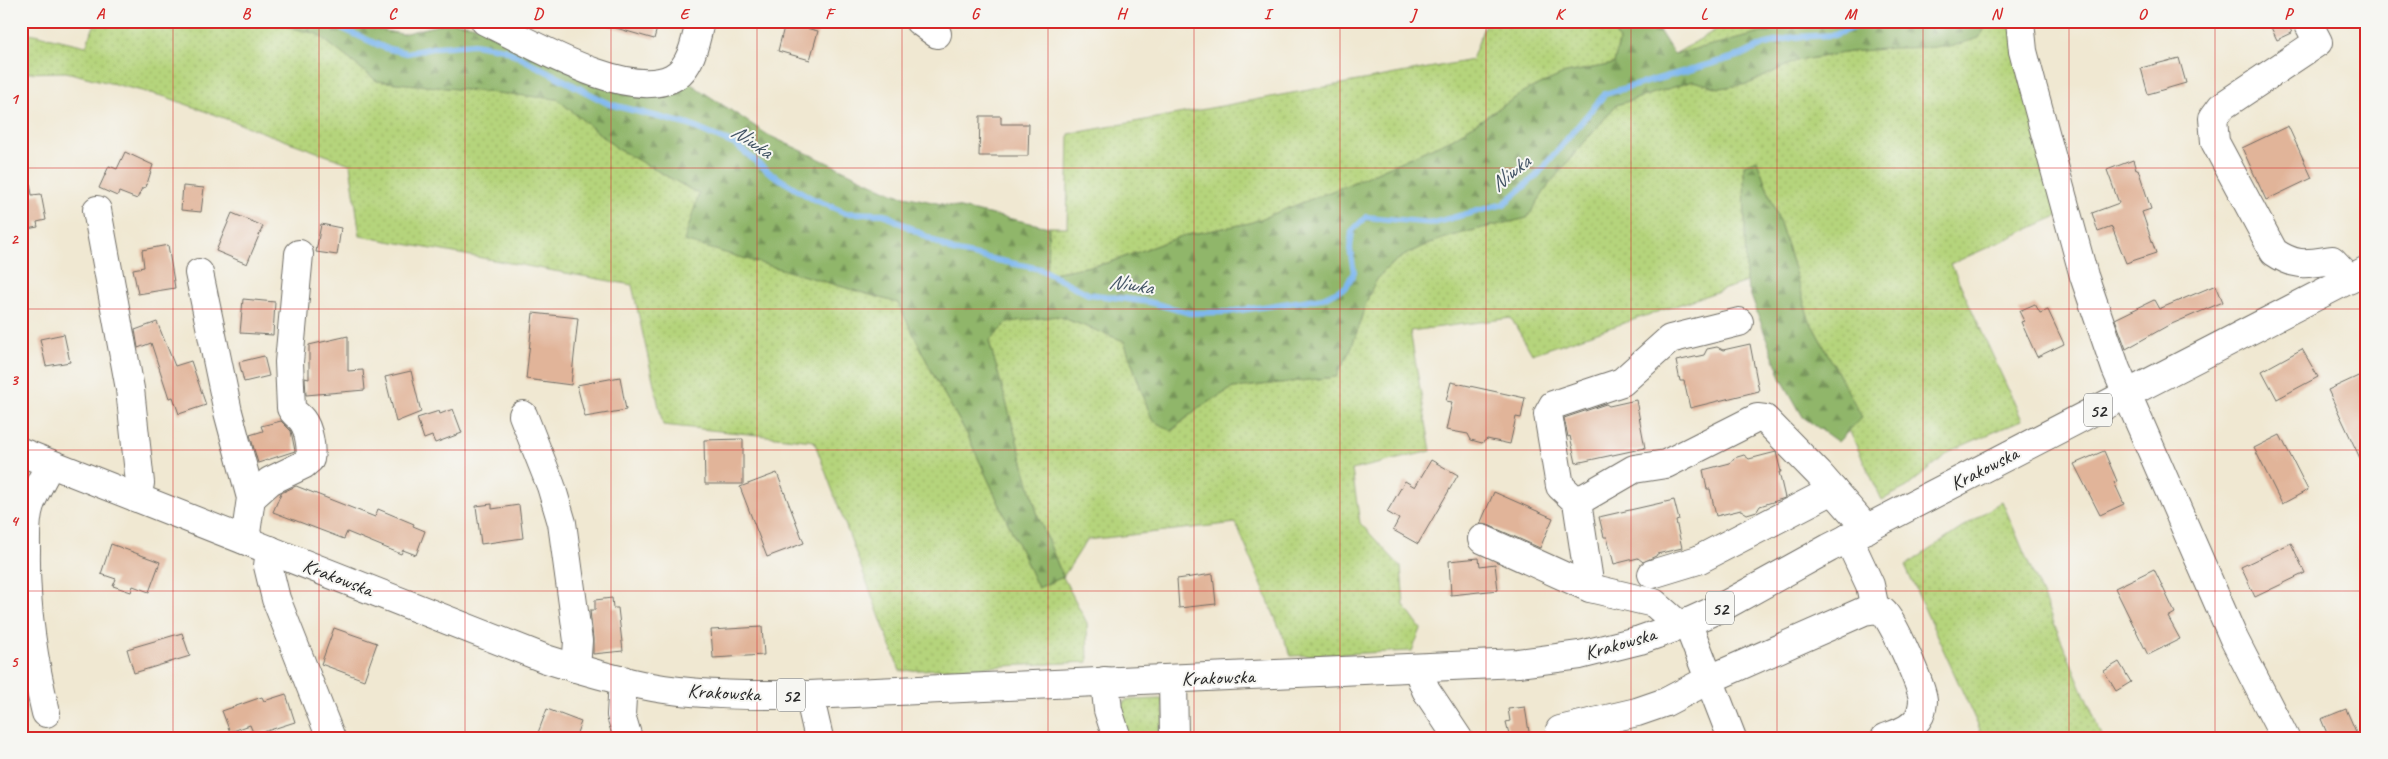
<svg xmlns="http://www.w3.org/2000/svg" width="2388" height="759" viewBox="0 0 2388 759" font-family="Caveat,sans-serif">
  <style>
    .grass { fill: url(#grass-dots); stroke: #708053 }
    .forest { fill: url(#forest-firs); stroke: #5e704b }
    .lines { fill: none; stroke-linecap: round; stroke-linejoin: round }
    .stream { stroke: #7eb7ef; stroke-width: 6 }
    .building { fill: #e1b499 }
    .minor-casing { stroke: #706d65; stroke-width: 30 }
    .major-casing { stroke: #706d65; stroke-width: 30 }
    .minor { stroke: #fff; stroke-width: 28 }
    .major { stroke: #fff; stroke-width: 28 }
    .grid { fill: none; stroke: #d62828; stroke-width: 1; stroke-opacity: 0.55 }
    .labels { text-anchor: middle; stroke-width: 4; stroke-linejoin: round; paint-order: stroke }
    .shield { fill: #f6f6f2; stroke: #686867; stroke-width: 1 }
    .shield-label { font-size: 19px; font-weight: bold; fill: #2b2b2b }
    .street-label { font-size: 20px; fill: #2b2b2b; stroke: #f6f6f2 }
    .water-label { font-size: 21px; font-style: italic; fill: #456; stroke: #f6f6f2 }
    .neatline { fill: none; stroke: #d62828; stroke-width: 2 }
    .grid-label { font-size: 16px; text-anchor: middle; font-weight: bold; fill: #d62828 }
  </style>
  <defs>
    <pattern id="grass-dots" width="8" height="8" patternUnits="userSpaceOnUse" patternTransform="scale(1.25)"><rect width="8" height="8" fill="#b5d47b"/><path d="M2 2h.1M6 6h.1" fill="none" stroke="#9cb66a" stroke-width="1.8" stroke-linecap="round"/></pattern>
    <pattern id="forest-firs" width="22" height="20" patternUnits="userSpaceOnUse" patternTransform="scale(1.25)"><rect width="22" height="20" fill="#90b66b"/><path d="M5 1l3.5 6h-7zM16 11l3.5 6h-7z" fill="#769458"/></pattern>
  </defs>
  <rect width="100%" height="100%" fill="#f6f6f2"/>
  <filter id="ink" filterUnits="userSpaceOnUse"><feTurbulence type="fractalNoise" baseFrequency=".02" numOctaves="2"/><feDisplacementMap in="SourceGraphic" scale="10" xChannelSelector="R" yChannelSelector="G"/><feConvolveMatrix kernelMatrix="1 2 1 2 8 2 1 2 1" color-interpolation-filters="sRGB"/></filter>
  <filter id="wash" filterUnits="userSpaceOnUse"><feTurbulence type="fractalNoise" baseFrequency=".0096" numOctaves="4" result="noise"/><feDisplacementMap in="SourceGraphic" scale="20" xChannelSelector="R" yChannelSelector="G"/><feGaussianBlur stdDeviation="1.12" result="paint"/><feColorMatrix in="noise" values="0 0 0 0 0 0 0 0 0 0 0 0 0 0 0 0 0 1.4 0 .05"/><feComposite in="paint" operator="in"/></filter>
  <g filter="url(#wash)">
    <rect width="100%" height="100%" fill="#f0e8d2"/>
    <g class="grass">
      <path d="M96,21H265L317,34L377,81L557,99L618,149L699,194L685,241L898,303L936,380L967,434L1038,588L1063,577L1038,516L989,341L1008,321L1058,316L1124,341L1152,420L1172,431L1198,408L1233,388L1336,377C1341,366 1349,355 1353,343C1361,323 1367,289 1382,273C1415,238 1483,229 1527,218L1550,183L1616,105L1693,81L1720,88L1748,84L1796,61L1850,52L1979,38L1989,21H2014L2062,214L1951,264L2022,420L1952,450L1907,487L1882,500L1849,430L1861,417L1809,319L1781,226L1757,160L1744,165L1746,282L1532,354L1511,318L1410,331L1431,451L1352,470L1360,523L1401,567L1404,606L1421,629L1412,651L1291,656L1236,523L1087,540L1063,577L1087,623L1088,662L900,671L814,441L663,425L632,285L360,236L350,164L166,97L66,72L21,73V31L86,46Z"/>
      <path d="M1486,21H1610L1619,41L1614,64L1566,73L1527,90L1452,139L1345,186L1250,223L1182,236L1108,263L1046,274L1049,227H1067L1069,134L1472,60Z"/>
      <path d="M1731,21H1796L1754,35L1673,55Z"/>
      <path d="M2002,501L2103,738H1977L1980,730L1905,566Z"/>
      <path d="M1162,699L1167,738H1124L1121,707L1126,700Z"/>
    </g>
    <g class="forest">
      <path d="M265,21H351L363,27L402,34L451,22L485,27L570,68L688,82L768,135L895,194L1049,227L1046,274L1108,263L1182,236L1250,223L1345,186L1452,139L1527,90L1566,73L1614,64L1619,41L1610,21H1653L1674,54L1754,35L1796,21H1989L1979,38L1949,47L1894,48L1850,52L1796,61L1748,84L1720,88L1693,81L1616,105L1550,183L1527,218C1483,229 1415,238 1382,273C1367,289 1361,323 1353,343C1349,355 1341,366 1336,377L1233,388L1198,408L1171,431L1152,420L1124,341L1058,316L1008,322L989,341L1038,516L1063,577L1038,588L967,434L936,380L898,303L684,241L699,194L618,149L557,99L377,81L317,34Z"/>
      <path d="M1757,160L1781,226L1809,319L1862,417L1838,442L1803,417L1781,378L1746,282L1744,165Z"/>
    </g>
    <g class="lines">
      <path class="stream" d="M326,21L385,48L407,53L438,47L474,44L504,49L609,104L689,125L736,145L770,173L811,198L846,213L884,214L953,251L1040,269L1088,294L1149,302L1190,313L1228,312L1323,298L1346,287L1354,272L1350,249L1352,231L1366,217L1433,223L1504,204L1536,176L1605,94L1742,55L1763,45L1794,37L1834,35L1871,21"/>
    </g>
    <g id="blocks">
      <g class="building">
        <path d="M610,21H659L654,39L609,26Z"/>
        <path d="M2268,21H2287L2292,33L2277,40Z"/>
        <path d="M785,23L818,31L810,60L778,51Z"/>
        <path d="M2179,58L2186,83L2148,94L2141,68Z"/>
        <path d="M980,116H1001V124H1029L1028,156H979Z"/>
        <path d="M2288,126L2312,178L2266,200L2242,148Z"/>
        <path d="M125,152L153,165L146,187L142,188L137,199L119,192L117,196L99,188L109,166L117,169Z"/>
        <path d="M2133,160L2136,170L2138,169L2151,209L2142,212L2156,253L2126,263L2112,227L2098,232L2092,213L2119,203L2107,170Z"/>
        <path d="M21,182H30L32,195L41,194L46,220L37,222L38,227L21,230Z"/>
        <path d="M183,186L204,188L201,212L181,210Z"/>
        <path d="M232,213L263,226L247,264L216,251Z"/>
        <path d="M321,224L341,228L337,255L316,252Z"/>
        <path d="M168,245L175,288L138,294L133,269L144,267L142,250Z"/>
        <path d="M2216,285L2223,302L2167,326L2126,349L2115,319L2154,300L2159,309Z"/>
        <path d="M243,299L275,302L273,335L240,333Z"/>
        <path d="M2035,304L2040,313L2048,310L2064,344L2037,357L2021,322L2024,321L2019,311Z"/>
        <path d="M533,313L578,318L571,385L526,379Z"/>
        <path d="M157,322L175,366L191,361L206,405L179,414L173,397L169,398L151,343L138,348L135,330Z"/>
        <path d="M64,334L70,362L46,366L40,339Z"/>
        <path d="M348,336V371L363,370L365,390L306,395L305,378L309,379V345Z"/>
        <path d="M1750,344L1759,391L1690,408L1684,381H1680L1676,361L1704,355L1707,349L1717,347L1723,350Z"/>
        <path d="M2302,349L2318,377L2277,399L2262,371Z"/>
        <path d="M264,356L269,376L244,382L239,362Z"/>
        <path d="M411,371L421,412L396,422L385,377Z"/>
        <path d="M2367,372V473L2328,390Z"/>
        <path d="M620,377L626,410L585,417L577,385Z"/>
        <path d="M1451,382L1525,398L1521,418L1516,417L1510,444L1487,439L1482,443L1471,440L1468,434L1446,430L1452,402L1446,401Z"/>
        <path d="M1636,400L1645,448L1576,463L1570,436L1568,437L1564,418L1606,404L1609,406Z"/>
        <path d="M453,409L462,433L435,443L432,436L424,439L417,418L439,411L440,414Z"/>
        <path d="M281,421L291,431L295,451L258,463L250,435L263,431L261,426Z"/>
        <path d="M2280,435L2308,490L2282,504L2254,448Z"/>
        <path d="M743,439V484H705L704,440Z"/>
        <path d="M2104,451L2117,481L2114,482L2124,504L2100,515L2074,464Z"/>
        <path d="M1776,452L1781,472H1779L1785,498L1760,506L1757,511L1747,514L1741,510L1716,516L1710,489H1707L1703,470L1730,463L1734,458L1744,455L1749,459Z"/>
        <path d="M1431,460L1458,475L1418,544L1393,530L1399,519L1387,512L1405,481L1415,487Z"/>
        <path d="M777,473L804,543L767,557L740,487Z"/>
        <path d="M296,486L375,517L378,509L414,524L413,526L425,531L416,555L403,550L401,554L347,532L344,539L273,512L281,493Z"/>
        <path d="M1494,492L1553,518L1540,548L1488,525L1480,524Z"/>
        <path d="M1674,500L1679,520L1676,521L1682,548L1657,554L1656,556L1643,562L1638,558L1614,564L1607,537H1604L1599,517Z"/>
        <path d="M492,504V509L519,505L523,538L481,544L476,506Z"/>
        <path d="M2291,543L2305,573L2255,597L2241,567Z"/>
        <path d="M111,544L160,562L149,592L133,586L131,592L113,586L116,579L101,574Z"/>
        <path d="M1479,558L1480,566L1495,564L1498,590L1451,595L1449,561Z"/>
        <path d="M2154,569L2175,613L2168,617L2180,639L2148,655L2115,588Z"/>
        <path d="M1213,574L1216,604L1179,608L1177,579Z"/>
        <path d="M612,598L613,608H618L623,651L593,654V639L590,610H595V600Z"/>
        <path d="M762,627L764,655L713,658L711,630Z"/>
        <path d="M334,628L377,643L364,680L321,664Z"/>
        <path d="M182,633L190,656L134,673L127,649Z"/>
        <path d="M2119,662L2131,682L2116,691L2104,671Z"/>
        <path d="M286,694L295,722L254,735L250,725L230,732L222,711L262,697L264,701Z"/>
        <path d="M1525,707L1530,738H1510L1506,722L1510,721L1508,709Z"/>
        <path d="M547,709L581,722L575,738H536Z"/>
        <path d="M2346,709L2357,734L2347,738H2329L2321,719Z"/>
      </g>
    </g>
  </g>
  <g filter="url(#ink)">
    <use href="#blocks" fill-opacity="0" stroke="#706d65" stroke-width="1"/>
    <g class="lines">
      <g class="minor-casing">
        <g id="minor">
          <path d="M485,21C529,42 626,101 672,78C691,69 696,40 700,21"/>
          <path d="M919,21L937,34"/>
          <path d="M2020,21L2023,51L2032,85L2084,276L2116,369L2234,639L2285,738"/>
          <path d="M2307,21L2318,42L2221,107L2213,118L2215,142L2274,252C2296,267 2306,264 2332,260L2350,279"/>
          <path d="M97,210L130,389L140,483L137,498"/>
          <path d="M199,273L228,412L251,498L245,540"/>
          <path d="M523,415L551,486L562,523L578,641L576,668"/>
          <path d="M251,498L270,481L303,465L310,459C312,449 309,429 302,420C298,415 294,414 291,408L289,362L299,254"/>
          <path d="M1577,502L1634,469L1666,464L1757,418L1765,419L1819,474L1867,529"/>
          <path d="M1848,538L1870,585L1875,609"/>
          <path d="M1482,539L1590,588L1654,603L1680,626"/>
          <path d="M270,550L268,566L276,599L331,738"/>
          <path d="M1652,574L1698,560L1833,490"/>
          <path d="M1590,588L1577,502L1560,486L1548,414L1553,405L1622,382L1670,339L1739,322"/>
          <path d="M1687,622L1732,738"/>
          <path d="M1417,668L1426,690L1458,738"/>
          <path d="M1173,679L1174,738"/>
          <path d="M623,680L621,715L628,738"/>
          <path d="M1105,681L1108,710L1117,738"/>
          <path d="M809,695L819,738"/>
          <path d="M46,713C33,660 25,606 26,550C26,536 25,519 30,505C35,491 44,477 50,464"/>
          <path d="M1560,730L1637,712L1666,702L1710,679L1864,611C1871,610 1877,608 1883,612C1893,620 1922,687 1923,700C1923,704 1921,712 1920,715C1913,729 1898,733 1885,738"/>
        </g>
      </g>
      <g class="major-casing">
        <path id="major" d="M21,452L546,659C584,671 624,683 664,689C712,696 761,695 809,695L1518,663L1580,655L1640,640L1680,626L1722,607L1829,548L2367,270"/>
      </g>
      <use href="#minor" class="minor"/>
      <use href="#major" class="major"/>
    </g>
  </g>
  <path class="grid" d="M173,21V738M319,21V738M465,21V738M611,21V738M757,21V738M902,21V738M1048,21V738M1194,21V738M1340,21V738M1486,21V738M1631,21V738M1777,21V738M1923,21V738M2069,21V738M2215,21V738M21,168H2367M21,309H2367M21,450H2367M21,591H2367"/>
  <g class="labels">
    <g class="shield">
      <rect x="2084" y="393.5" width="28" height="33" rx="4"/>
      <rect x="1706" y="591.5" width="28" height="33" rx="4"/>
      <rect x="777" y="678.5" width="28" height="33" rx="4"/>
    </g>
    <g class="shield-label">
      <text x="2098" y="417">52</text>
      <text x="1720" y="615">52</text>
      <text x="791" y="702">52</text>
    </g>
    <g class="street-label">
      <text transform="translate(1984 468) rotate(-27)" y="7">Krakowska</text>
      <text transform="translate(338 577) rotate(21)" y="7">Krakowska</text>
      <text transform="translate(1620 643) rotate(-16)" y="7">Krakowska</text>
      <text transform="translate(1218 677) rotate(-2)" y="7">Krakowska</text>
      <text transform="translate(724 692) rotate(3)" y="7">Krakowska</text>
    </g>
    <g class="water-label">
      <text transform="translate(752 141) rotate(34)" y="7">Niwka</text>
      <text transform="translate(1510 173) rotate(-39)" y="7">Niwka</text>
      <text transform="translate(1131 284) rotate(9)" y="7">Niwka</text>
    </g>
  </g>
  <rect width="2388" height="759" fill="none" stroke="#f6f6f2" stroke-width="55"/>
  <rect x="28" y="28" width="2332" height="704" class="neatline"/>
  <g class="grid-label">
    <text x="100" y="19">A</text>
    <text x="246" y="19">B</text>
    <text x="392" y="19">C</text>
    <text x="538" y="19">D</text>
    <text x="684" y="19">E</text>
    <text x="829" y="19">F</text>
    <text x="975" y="19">G</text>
    <text x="1121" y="19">H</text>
    <text x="1267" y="19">I</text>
    <text x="1413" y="19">J</text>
    <text x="1559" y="19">K</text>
    <text x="1704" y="19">L</text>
    <text x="1850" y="19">M</text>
    <text x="1996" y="19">N</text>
    <text x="2142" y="19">O</text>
    <text x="2288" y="19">P</text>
    <text x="14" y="104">1</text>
    <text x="14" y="244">2</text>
    <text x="14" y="385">3</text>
    <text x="14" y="526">4</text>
    <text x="14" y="667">5</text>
  </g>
</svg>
